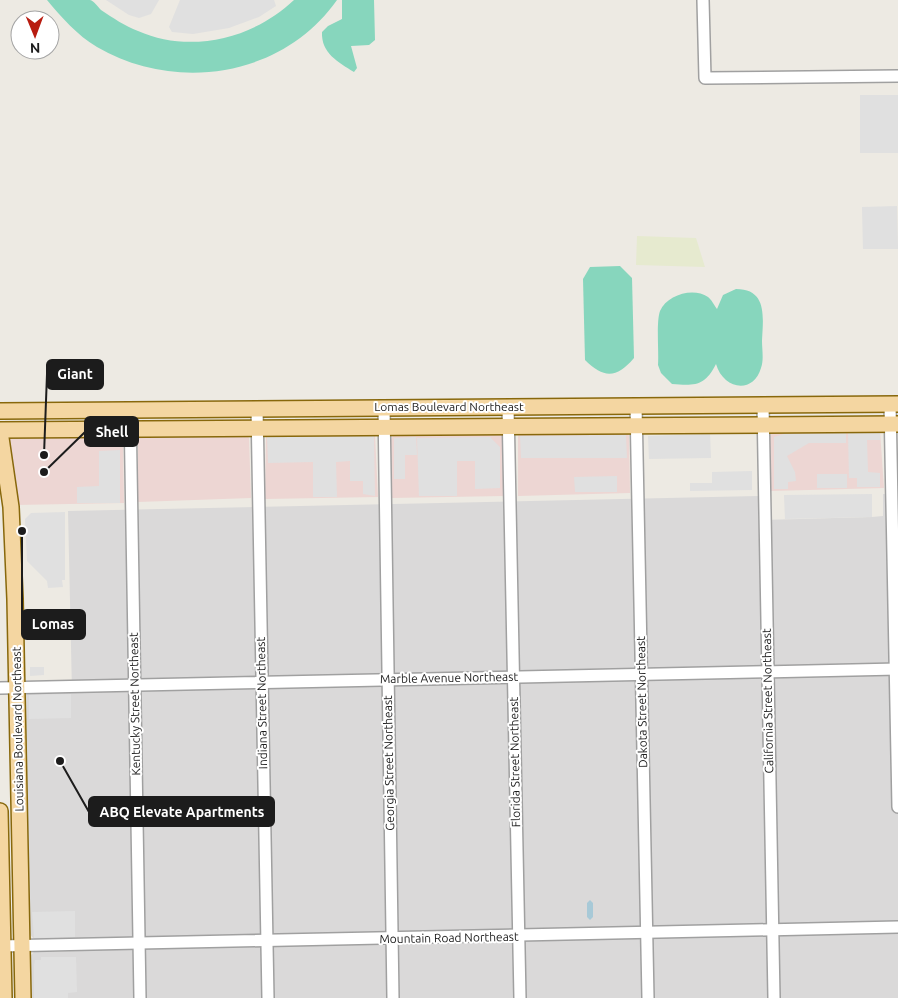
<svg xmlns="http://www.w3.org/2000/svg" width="898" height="998" viewBox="0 0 898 998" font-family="Ubuntu,sans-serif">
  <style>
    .residential { fill: #dad9d9 }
    .commercial { fill: #edd6d3 }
    .farmland { fill: #e6eacf }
    .pitch { fill: #87d6bd }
    .parking { fill: #e0e0e0 }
    .water { fill: #a7c9d7 }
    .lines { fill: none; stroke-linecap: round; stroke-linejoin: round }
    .minor-casing { stroke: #a0a0a0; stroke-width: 14 }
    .major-casing { stroke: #88680c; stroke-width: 18 }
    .minor { stroke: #fff; stroke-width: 11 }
    .major { stroke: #f4d6a1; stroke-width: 15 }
    .labels { text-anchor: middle; stroke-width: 4; stroke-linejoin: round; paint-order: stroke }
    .street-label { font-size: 12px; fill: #1c1c1c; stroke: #fff }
    .leader { fill: none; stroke: #1c1c1c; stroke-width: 2 }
    .callout-dot { fill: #1c1c1c; stroke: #fff; stroke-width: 2 }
    .callout { fill: #1c1c1c; stroke: #1c1c1c; stroke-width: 2 }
    .callout-label { font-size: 14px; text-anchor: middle; font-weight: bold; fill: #fff }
  </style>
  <rect width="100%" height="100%" fill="#edeae3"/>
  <path class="residential" d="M883,494H898V998H30L29,957L34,952L78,951V939H34L28,932L24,701L25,695L30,693L72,692L68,511L758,496V520L872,517L883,516Z"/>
  <g class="commercial">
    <path d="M773,431H880L884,488L771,491L770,436Z"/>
    <path d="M627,432L629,436L630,493L518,496V437L519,433Z"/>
    <path d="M394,433H501L503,438L504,496L391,498V440Z"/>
    <path d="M117,435L123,442L124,503L15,505L8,443L9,438L14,436Z"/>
    <path d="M140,435H247L249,438L251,498L138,502V437Z"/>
    <path d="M375,435L378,497L265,499L266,436Z"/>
  </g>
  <path class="farmland" d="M637,236L696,238L705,267L636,265Z"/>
  <g class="pitch">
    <path d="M47,0C58,0 81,0 90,0C94,1 98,7 101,10C113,18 125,26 138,31C190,54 253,39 294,0H337C283,77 176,93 97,47C77,35 62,18 47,0Z"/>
    <path d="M342,0H374L375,40L369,45L351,46L357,68L354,72C338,62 321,53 322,32L328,26L342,19Z"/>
    <path d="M620,266L632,278L634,358C617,378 604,379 585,360L583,279L590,267Z"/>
    <path d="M736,289C768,289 763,318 762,341C762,349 764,360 761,368C753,395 723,389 716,364C705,386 695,386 672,384L661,373L658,365C659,352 656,322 660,311C667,295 693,287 708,297C711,299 714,305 717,309L723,295Z"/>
  </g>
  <g class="parking">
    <path d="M106,0H159L151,14L139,18L129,15Z"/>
    <path d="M180,0H274L276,6L259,17L229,28L193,34L172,32L169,27Z"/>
    <rect x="860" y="95" width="38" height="58"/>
    <path d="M897,206L898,249H863L862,207Z"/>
    <path d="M846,433V443H809L787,456L795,472L796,481L788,482V489H774V437L784,434Z"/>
    <path d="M848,433H880V440H867L868,472L880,473V487H857V478H849Z"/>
    <path d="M710,434L711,458L649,459L648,436Z"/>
    <path d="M626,435L627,458H521L520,436Z"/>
    <path d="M374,436L375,496L363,494V481H350V461L336,462L337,497H313V462L268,463L267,437Z"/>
    <path d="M416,437L417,455H405V479H394V438Z"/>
    <path d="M490,437L500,447V488L475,489V461H457V496H419L417,438Z"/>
    <path d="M120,450V503H77V487L99,486V451Z"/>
    <path d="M752,471V490L690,491V483H712V472Z"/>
    <rect x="817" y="474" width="30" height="14"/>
    <path d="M617,476V492H575L574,477Z"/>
    <path d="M872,494V517L785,519L784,495Z"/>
    <path d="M65,512V580H62L63,587L48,588L47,581L27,561L25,519L31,513Z"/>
    <path d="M30,667H44V675L30,676Z"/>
    <path d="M71,694V718L29,719V695Z"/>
    <path d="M75,911V937L34,938L32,912Z"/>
    <path d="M41,957H76L77,992L68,993V998H34V966L35,960H41Z"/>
  </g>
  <path class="water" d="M590,900L593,903V917L590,920L587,917V903Z"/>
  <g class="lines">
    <g class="minor-casing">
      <g id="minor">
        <path d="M703,0L705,78L898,76"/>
        <path d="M890,404L898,807"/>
        <path d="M763,405L774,998"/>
        <path d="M636,406L648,998"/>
        <path d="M384,407L393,998"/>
        <path d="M508,407L520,998"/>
        <path d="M257,408L268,998"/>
        <path d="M130,409L140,998"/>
        <path d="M0,688L898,669"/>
        <path d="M0,946L898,927"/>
      </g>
    </g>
    <g class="major-casing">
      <g id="major">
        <path d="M0,411L898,404"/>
        <path d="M0,430L898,424"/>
        <path d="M0,431L11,507L15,599L23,998"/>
        <path d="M0,811L4,998"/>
      </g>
    </g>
    <use href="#minor" class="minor"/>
    <use href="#major" class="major"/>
  </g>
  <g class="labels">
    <g class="street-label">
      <text x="449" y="411">Lomas Boulevard Northeast</text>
      <text transform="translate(449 678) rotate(-1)" y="4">Marble Avenue Northeast</text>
      <text transform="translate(768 701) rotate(-91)" y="4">California Street Northeast</text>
      <text transform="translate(642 702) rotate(-91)" y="4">Dakota Street Northeast</text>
      <text transform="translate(262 703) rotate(-91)" y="4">Indiana Street Northeast</text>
      <text transform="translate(135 704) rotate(-91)" y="4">Kentucky Street Northeast</text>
      <text transform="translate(18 729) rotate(-91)" y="4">Louisiana Boulevard Northeast</text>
      <text transform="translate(515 762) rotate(-91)" y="4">Florida Street Northeast</text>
      <text transform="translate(389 763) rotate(-91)" y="4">Georgia Street Northeast</text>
      <text transform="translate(449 938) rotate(-1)" y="4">Mountain Road Northeast</text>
    </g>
  </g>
  <path class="leader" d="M44 455L47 374M44 472L85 432M22 531L22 624M60 761L89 812"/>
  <g class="callout-dot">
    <circle cx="44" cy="455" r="5"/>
    <circle cx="44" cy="472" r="5"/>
    <circle cx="22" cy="531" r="5"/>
    <circle cx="60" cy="761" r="5"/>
  </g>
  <g class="callout">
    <rect x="47" y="360" width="56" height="29" rx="5"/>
    <rect x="85" y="417" width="53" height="29" rx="5"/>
    <rect x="22" y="610" width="63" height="29" rx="5"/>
    <rect x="89" y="797" width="185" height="29" rx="5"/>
  </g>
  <g class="callout-label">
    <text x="75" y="379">Giant</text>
    <text x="112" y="437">Shell</text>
    <text x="53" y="629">Lomas</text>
    <text x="182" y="817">ABQ Elevate Apartments</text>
  </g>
  <g transform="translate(35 35) rotate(179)"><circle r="24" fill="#ffffff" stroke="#a4a4a4"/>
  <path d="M0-4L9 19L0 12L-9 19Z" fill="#b81c10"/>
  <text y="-8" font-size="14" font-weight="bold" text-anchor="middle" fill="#1c1c1c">N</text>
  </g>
</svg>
